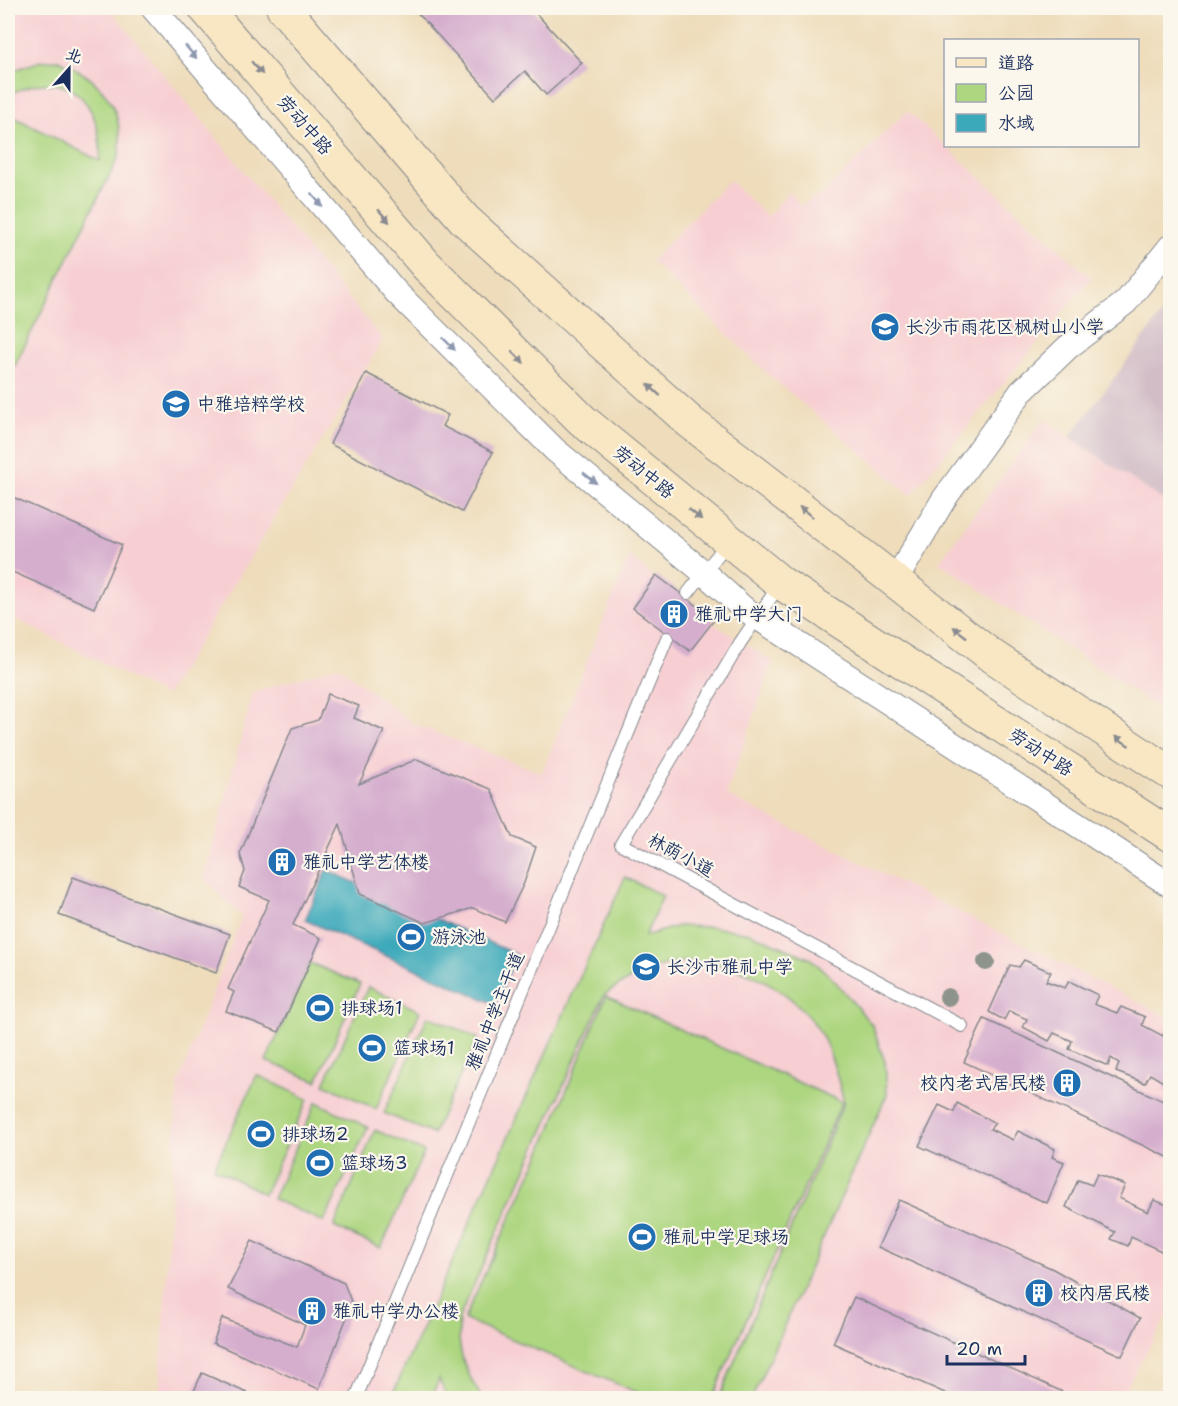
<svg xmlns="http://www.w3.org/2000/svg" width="1178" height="1406" viewBox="0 0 1178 1406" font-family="'Shantell Sans','LXGW WenKai TC',sans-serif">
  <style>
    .built { fill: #f7cfd3 }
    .industrial { fill: #d2bdc7 }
    .green { fill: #add680; stroke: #64826f; stroke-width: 1.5 }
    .water { fill: #3ba9ba; stroke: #2b6c8c; stroke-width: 1.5 }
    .building { fill: #d5aece }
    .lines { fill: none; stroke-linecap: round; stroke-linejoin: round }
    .service-casing { stroke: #84868c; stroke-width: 14 }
    .minor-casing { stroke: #84868c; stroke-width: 26 }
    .secondary-casing { stroke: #84868c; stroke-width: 35 }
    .service { stroke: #fff; stroke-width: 12 }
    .minor { stroke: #fff; stroke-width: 24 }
    .secondary { stroke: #f9e7c3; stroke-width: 33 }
    .tree { fill: #8e948c }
    .oneway { fill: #8d97ae }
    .oneway2 { fill: #8a8b90 }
    .labels { text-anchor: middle; stroke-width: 4.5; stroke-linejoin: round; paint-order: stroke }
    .street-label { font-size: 18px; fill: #1b2f5e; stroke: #fbf7ec }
    .poi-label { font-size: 18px; fill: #1b2f5e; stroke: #fbf7ec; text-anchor: start }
  </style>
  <rect width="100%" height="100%" fill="#fbf7ec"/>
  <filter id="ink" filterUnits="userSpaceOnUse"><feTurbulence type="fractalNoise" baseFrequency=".0167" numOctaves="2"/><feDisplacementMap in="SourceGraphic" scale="12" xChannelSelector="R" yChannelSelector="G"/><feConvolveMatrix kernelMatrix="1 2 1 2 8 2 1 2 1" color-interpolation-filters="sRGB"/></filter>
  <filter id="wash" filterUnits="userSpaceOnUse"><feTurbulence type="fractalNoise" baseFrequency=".008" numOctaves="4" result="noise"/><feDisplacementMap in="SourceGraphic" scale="24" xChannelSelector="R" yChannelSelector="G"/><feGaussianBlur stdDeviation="1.35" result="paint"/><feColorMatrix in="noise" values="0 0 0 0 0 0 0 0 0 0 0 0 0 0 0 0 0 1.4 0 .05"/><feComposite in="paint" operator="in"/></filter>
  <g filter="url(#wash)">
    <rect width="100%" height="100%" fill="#eedcba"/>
    <g class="built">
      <path d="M8,8H109L383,340L166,696L8,615Z"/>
      <path d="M907,111L1091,278L911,495L770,376L651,261L729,180L768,217L789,191L800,206L824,193Z"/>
      <path d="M1044,419L1170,505V716L939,562Z"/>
      <path d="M629,556L682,603L773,662L726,795L1170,1018V1311L1120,1398H159L178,1084L242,916L204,879L253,692L338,666L414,724L542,773Z"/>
    </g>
    <path class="industrial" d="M1170,303V505L1070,437Z"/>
    <g class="green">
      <path d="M58,60C102,79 125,107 119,156L15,365L8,373V114L100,161C103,100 66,64 8,95V72L41,61Z"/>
      <path d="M625,877L663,896L645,936L678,926L713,927L750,933L811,959L834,980L872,1025L885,1062L887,1094L752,1398H719L844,1102C838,1080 833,1057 822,1036C795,985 718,948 661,966C640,972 622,983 604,995L459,1318C457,1353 464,1369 482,1398H447L439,1379L432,1398H391Z"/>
      <path d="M310,963L360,984L317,1081L266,1061Z"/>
      <path d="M368,987L420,1011L376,1109L324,1084Z"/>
      <path d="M606,996L842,1102L712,1398H650L464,1319L539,1156Z"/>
      <path d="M428,1016L478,1038L433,1134L384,1113Z"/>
      <path d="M257,1075L308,1099L264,1194L214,1168Z"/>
      <path d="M316,1102L368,1127L324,1222L273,1199Z"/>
      <path d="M375,1130L424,1152L381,1248L334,1227Z"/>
    </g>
    <path class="water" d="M327,870L517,955L495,1004L305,920Z"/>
    <g id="blocks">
      <g class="building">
        <path d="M413,8H531L582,63L546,95L525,71L495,98Z"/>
        <path d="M366,373L448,415L442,426L493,452L462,512L330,444Z"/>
        <path d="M8,495L122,545L94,608L8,570Z"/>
        <path d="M656,575L715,619L690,651L633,608Z"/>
        <path d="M328,694L359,706L354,718L384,731L359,784L417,759L491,789L512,837L536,847L524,883L505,922L473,908L425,923L360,894L340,824L293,925L321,938L279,1032L226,1011L234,992L228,989L269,900L239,887L245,871L240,854L292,728L318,720Z"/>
        <path d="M73,877L230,934L216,973L59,915Z"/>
        <path d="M1024,960L1051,972L1046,981L1065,988L1069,981L1098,995L1094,1004L1117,1013L1121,1007L1145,1017L1142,1025L1163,1036L1167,1028L1170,1030V1093L1164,1090L1165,1083L1150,1074L1145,1083L1116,1072L1119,1063L1111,1058L1108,1066L1069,1049L1072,1041L1054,1033L1049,1041L1023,1027L1027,1019L1009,1011L1004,1020L989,1012L1010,965L1019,967Z"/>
        <path d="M984,1019L1170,1104V1158L964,1062Z"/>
        <path d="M957,1103L995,1123L990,1129L1013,1140L1018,1131L1055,1149L1052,1157L1064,1162L1047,1203L919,1146L939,1105L954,1112Z"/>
        <path d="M1097,1174L1125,1185L1119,1198L1148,1212L1154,1200L1170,1206V1255L1131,1237L1128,1246L1111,1239L1115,1232L1066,1207L1078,1180L1092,1185Z"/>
        <path d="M899,1200L1053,1269L1140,1318L1122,1356L878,1247Z"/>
        <path d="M252,1241L344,1283L352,1304L319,1389L213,1343L222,1318L297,1347L305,1325L228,1289Z"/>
        <path d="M854,1297L1076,1398H956L833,1343Z"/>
        <path d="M202,1373L247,1393L260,1398H191Z"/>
      </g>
    </g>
  </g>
  <g filter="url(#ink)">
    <use href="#blocks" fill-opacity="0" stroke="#84868c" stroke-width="1.5"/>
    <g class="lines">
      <g class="service-casing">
        <g id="service">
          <path d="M780,584L740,643L621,844L962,1026"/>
          <path d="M688,593L728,542"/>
          <path d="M356,1398L667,638"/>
        </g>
      </g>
      <g class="minor-casing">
        <g id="minor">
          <path d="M153,8L396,292L555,450L702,571L743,608L1170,885"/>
          <path d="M895,581L944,499L1021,392L1067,348L1126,302L1170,247"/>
        </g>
      </g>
      <g class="secondary-casing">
        <g id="secondary">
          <path d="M205,8L426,265L582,420L781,583L1170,835"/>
          <path d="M283,8L464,219L690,422L989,654L1170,773"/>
        </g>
      </g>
      <use href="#service" class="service"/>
      <use href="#minor" class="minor"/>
      <use href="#secondary" class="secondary"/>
    </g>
    <g class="tree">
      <circle cx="986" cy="962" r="9"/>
      <circle cx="948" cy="997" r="9"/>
    </g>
    <defs><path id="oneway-solid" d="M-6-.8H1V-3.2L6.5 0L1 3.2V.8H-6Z" transform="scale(1.5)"/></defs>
    <g class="oneway">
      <use href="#oneway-solid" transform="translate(191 52) rotate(49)"/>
      <use href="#oneway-solid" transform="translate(317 200) rotate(49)"/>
      <use href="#oneway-solid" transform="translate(449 344) rotate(45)"/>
      <use href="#oneway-solid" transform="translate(590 478) rotate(39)"/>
    </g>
    <g class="oneway2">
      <use href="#oneway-solid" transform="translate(257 68) rotate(49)"/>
      <use href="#oneway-solid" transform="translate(384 216) rotate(49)"/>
      <use href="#oneway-solid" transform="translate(518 357) rotate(45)"/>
      <use href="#oneway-solid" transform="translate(654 390) rotate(-138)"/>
      <use href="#oneway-solid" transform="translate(806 512) rotate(-142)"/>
      <use href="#oneway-solid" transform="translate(695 514) rotate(39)"/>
      <use href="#oneway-solid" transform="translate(960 632) rotate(-142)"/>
      <use href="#oneway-solid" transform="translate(1122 741) rotate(-147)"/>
    </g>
  </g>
  <defs>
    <g id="school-disc" transform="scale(1.5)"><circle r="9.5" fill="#1f6fb2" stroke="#fbf7ec"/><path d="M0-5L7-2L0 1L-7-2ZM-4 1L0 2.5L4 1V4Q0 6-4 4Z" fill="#fff"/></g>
    <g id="building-disc" transform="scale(1.5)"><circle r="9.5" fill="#1f6fb2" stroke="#fbf7ec"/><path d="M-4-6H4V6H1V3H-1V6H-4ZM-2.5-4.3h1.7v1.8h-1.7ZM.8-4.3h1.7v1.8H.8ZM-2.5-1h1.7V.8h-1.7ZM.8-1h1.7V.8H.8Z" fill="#fff"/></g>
    <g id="stadium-disc" transform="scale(1.5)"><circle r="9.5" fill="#1f6fb2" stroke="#fbf7ec"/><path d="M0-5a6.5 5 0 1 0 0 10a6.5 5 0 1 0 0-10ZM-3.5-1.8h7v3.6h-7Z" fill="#fff"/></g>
  </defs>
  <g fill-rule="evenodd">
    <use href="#school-disc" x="885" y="327"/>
    <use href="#school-disc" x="176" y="404"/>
    <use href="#building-disc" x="674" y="614"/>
    <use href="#building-disc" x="282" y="862"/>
    <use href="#stadium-disc" x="411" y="937"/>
    <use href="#school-disc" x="646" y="967"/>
    <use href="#stadium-disc" x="320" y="1008"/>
    <use href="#stadium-disc" x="372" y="1048"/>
    <use href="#building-disc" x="1067" y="1083"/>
    <use href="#stadium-disc" x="261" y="1134"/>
    <use href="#stadium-disc" x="320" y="1163"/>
    <use href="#stadium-disc" x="642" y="1237"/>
    <use href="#building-disc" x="1039" y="1293"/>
    <use href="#building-disc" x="312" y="1311"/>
  </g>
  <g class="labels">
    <g class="street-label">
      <text transform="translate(305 125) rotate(49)" y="6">劳动中路</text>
      <text transform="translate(644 472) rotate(39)" y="6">劳动中路</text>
      <text transform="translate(1041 752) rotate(33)" y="6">劳动中路</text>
      <text transform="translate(681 855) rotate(28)" y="6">林荫小道</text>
      <text transform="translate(495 1011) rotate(-68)" y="6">雅礼中学主干道</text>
    </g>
    <g class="poi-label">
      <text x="906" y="333">长沙市雨花区枫树山小学</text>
      <text x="197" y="410">中雅培粹学校</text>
      <text x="695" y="620">雅礼中学大门</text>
      <text x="303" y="868">雅礼中学艺体楼</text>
      <text x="432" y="943">游泳池</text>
      <text x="667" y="973">长沙市雅礼中学</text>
      <text x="341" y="1014">排球场1</text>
      <text x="393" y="1054">篮球场1</text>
      <text x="1046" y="1089" text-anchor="end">校内老式居民楼</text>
      <text x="282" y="1140">排球场2</text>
      <text x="341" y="1169">篮球场3</text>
      <text x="663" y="1243">雅礼中学足球场</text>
      <text x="1060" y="1299">校内居民楼</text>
      <text x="333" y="1317">雅礼中学办公楼</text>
    </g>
  </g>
  <rect width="1178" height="1406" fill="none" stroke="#fbf7ec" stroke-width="30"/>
  <rect x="944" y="39" width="195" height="108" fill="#fbf7ec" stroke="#a1a7b3" stroke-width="1.5"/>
  <rect x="956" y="58" width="30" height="9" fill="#f9e7c3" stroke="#a1a7b3" stroke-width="1.5"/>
  <text x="998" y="69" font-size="18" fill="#1b2f5e">道路</text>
  <rect x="956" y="84" width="30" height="18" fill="#add680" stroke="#a1a7b3" stroke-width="1.5"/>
  <text x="998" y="99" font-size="18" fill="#1b2f5e">公园</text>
  <rect x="956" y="114" width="30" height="18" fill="#3ba9ba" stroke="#a1a7b3" stroke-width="1.5"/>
  <text x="998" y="129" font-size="18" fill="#1b2f5e">水域</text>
  <g transform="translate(69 69) rotate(21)" stroke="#fbf7ec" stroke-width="4.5" paint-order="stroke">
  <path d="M0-4.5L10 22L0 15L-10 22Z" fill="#1b2f5e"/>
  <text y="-9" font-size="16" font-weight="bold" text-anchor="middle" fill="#1b2f5e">北</text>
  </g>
  <path d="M947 1355v9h78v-9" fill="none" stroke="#1b2f5e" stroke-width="3"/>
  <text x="956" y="1355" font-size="18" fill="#1b2f5e" stroke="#fbf7ec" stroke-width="4.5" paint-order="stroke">20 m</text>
</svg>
